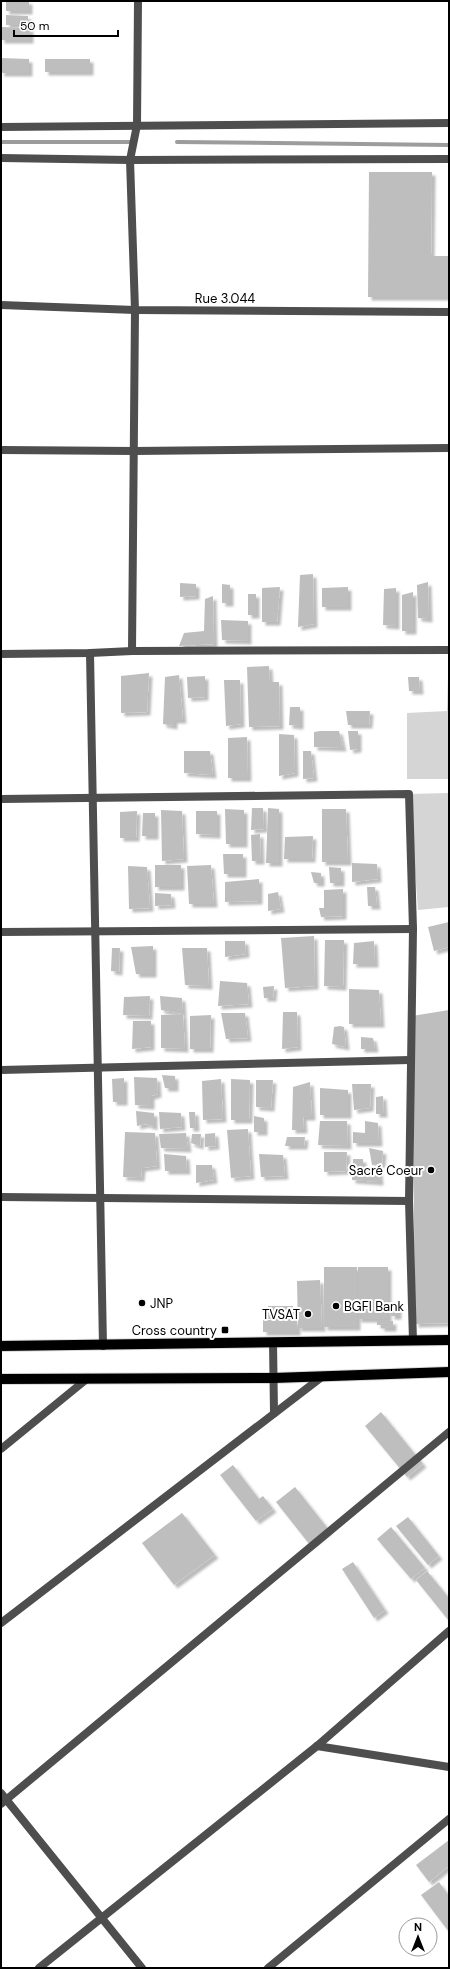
<svg xmlns="http://www.w3.org/2000/svg" width="450" height="1969" viewBox="0 0 450 1969" font-family="'DM Sans',sans-serif">
  <style>
    .green { fill: #d5d5d5 }
    .lines { fill: none; stroke-linecap: round; stroke-linejoin: round }
    .stream { stroke: #9c9c9c; stroke-width: 4 }
    .building { fill: #bebebe; filter: url(#shadow) }
    .primary-casing { stroke: #dbdbdb; stroke-width: 12 }
    .minor { stroke: #4e4e4e; stroke-width: 8 }
    .tertiary { stroke: #4e4e4e; stroke-width: 8 }
    .primary { stroke: #000; stroke-width: 10 }
    .poi-dot { fill: #000; stroke: #fff; stroke-width: 1.5 }
    .labels { text-anchor: middle; stroke-width: 4; stroke-linejoin: round; paint-order: stroke }
    .street-label { font-size: 13px; fill: #000; stroke: #fff }
    .poi-label { font-size: 13px; fill: #000; stroke: #fff; text-anchor: end }
  </style>
  <defs>
    <filter id="shadow"><feDropShadow dx="3.5" dy="3.5" stdDeviation="1" flood-color="#0004"/></filter>
  </defs>
  <rect width="100%" height="100%" fill="#fff"/>
  <g class="green">
    <path d="M448,676L449,779H407V713L447,711Z"/>
    <path d="M449,793V907L418,910L409,794Z"/>
  </g>
  <g class="lines">
    <g class="stream">
      <path d="M1,142H131"/>
      <path d="M177,142L449,145"/>
    </g>
  </g>
  <g class="building">
    <rect x="6" y="1" width="23" height="10"/>
    <path d="M6,15L28,16V25H6Z"/>
    <path d="M1,27L30,28V40H1Z"/>
    <path d="M1,58L29,59V73H1Z"/>
    <rect x="45" y="59" width="45" height="13"/>
    <path d="M369,172H432L431,256H449V297H368Z"/>
    <path d="M313,574L314,624L298,627L300,575Z"/>
    <path d="M428,582L429,619L418,618L417,585Z"/>
    <path d="M180,583L196,584V596L180,597Z"/>
    <path d="M222,584L230,585V603H222Z"/>
    <path d="M280,587L277,622H262V588Z"/>
    <path d="M348,587V607H322V588Z"/>
    <path d="M396,588V626L383,625L384,589Z"/>
    <path d="M413,592V631H402V595Z"/>
    <rect x="248" y="594" width="8" height="21"/>
    <path d="M213,596L214,644L179,646L184,633L204,631L205,599Z"/>
    <path d="M221,620L248,621V641L222,640Z"/>
    <path d="M269,666L270,682H279L280,726L249,727L247,667Z"/>
    <path d="M149,673L147,712L121,713V676Z"/>
    <path d="M179,675L183,720H174V726L163,724L165,677Z"/>
    <path d="M205,676V697L188,698L187,677Z"/>
    <path d="M408,677H419L420,691H409Z"/>
    <path d="M224,680H240L241,724L226,726Z"/>
    <path d="M290,707H300V726L289,725Z"/>
    <path d="M346,711H370L369,725H348Z"/>
    <path d="M320,731H339L343,748L314,747V732Z"/>
    <path d="M348,731H358V749L350,750Z"/>
    <path d="M279,734L294,735L295,773L279,776Z"/>
    <path d="M247,737L248,778H228V738Z"/>
    <path d="M184,751H210L213,775L184,773Z"/>
    <path d="M303,751H311L314,778L303,779Z"/>
    <path d="M252,808H263L264,829L251,830Z"/>
    <path d="M268,808L279,809V863H266Z"/>
    <path d="M225,809L244,810V844H226Z"/>
    <path d="M322,809H346L348,862H322Z"/>
    <path d="M161,810L182,811L184,859L162,861Z"/>
    <path d="M137,811L136,838H120V812Z"/>
    <path d="M196,811H217V835L196,834Z"/>
    <path d="M143,813H155V836H142Z"/>
    <path d="M260,834L261,861H252L251,835Z"/>
    <path d="M313,836L312,859H284L285,837Z"/>
    <path d="M223,854H243V874H224Z"/>
    <path d="M352,863L377,864L378,879L352,882Z"/>
    <rect x="155" y="865" width="26" height="22"/>
    <path d="M211,865L214,904H189L187,866Z"/>
    <path d="M128,866L147,867L150,908L129,909Z"/>
    <path d="M329,867L341,868V883H330Z"/>
    <path d="M311,872L321,873V883H314Z"/>
    <path d="M259,879V901L225,902V882Z"/>
    <path d="M367,887H375L377,906H368Z"/>
    <path d="M343,889V916L321,917L319,908H324V890Z"/>
    <path d="M278,892L281,909L268,911V894Z"/>
    <path d="M155,893L171,894L172,905L155,906Z"/>
    <path d="M449,922V947L434,951L428,927Z"/>
    <path d="M314,936L315,986L285,988L281,938Z"/>
    <path d="M325,940H344L343,987L324,986Z"/>
    <path d="M225,941H245L246,954L225,957Z"/>
    <path d="M374,941L375,964H353L354,943Z"/>
    <path d="M153,946V974H136L131,947Z"/>
    <path d="M112,948H120L119,972L111,971Z"/>
    <path d="M182,948H207L209,986L185,985Z"/>
    <path d="M220,981L247,983L249,1004L218,1006Z"/>
    <path d="M274,986L273,998H264L263,987Z"/>
    <path d="M349,989L379,990L381,1024H349Z"/>
    <path d="M150,996L149,1016L123,1015L124,997Z"/>
    <path d="M160,996L182,998L183,1014L161,1010Z"/>
    <path d="M449,1010V1323L415,1324L412,1016Z"/>
    <path d="M283,1012H297L298,1047L282,1049Z"/>
    <path d="M221,1013H245L248,1038L226,1039Z"/>
    <path d="M183,1014L185,1049L161,1048V1015Z"/>
    <path d="M211,1015L210,1049H190V1016Z"/>
    <path d="M133,1021H151V1047L132,1049Z"/>
    <path d="M340,1026L344,1027L346,1047L332,1044L334,1027Z"/>
    <path d="M361,1037L373,1038L375,1049H361Z"/>
    <path d="M162,1075L175,1076V1088H165Z"/>
    <path d="M134,1077L157,1078L158,1094L151,1096V1106L135,1105Z"/>
    <path d="M124,1078V1102H113L112,1079Z"/>
    <path d="M221,1079L223,1119L203,1120L202,1081Z"/>
    <path d="M231,1079L250,1080L249,1120H231Z"/>
    <path d="M256,1080H273L271,1108L256,1107Z"/>
    <path d="M310,1082L312,1117H303L304,1130H292L293,1087Z"/>
    <path d="M352,1084H371L370,1108L354,1110Z"/>
    <path d="M320,1088L348,1090V1115H320Z"/>
    <path d="M383,1096L384,1114H376V1097Z"/>
    <path d="M136,1111L154,1113V1127L146,1124L137,1126Z"/>
    <path d="M159,1112L181,1113L182,1127L160,1129Z"/>
    <path d="M189,1112H195L196,1128H190Z"/>
    <path d="M254,1116L264,1118V1132H254Z"/>
    <path d="M320,1121H347L348,1146L318,1145Z"/>
    <path d="M365,1121L378,1123L379,1143H353V1132L365,1133Z"/>
    <path d="M248,1129L251,1176L231,1178L227,1130Z"/>
    <path d="M125,1132L155,1133L157,1166L142,1168L141,1178L123,1177Z"/>
    <path d="M186,1133L188,1149L161,1148L159,1134Z"/>
    <path d="M215,1133L216,1146L205,1147V1134Z"/>
    <path d="M192,1134H201L200,1146L191,1143Z"/>
    <path d="M287,1137H305L304,1146H285Z"/>
    <path d="M369,1148L383,1151L382,1164L372,1165Z"/>
    <path d="M324,1152H347L346,1171L324,1172Z"/>
    <path d="M164,1154L186,1156L187,1171H165Z"/>
    <path d="M259,1154L283,1155L285,1176L261,1177Z"/>
    <path d="M353,1159H363V1171H379L380,1182L352,1180Z"/>
    <path d="M196,1165H212L214,1180L196,1183Z"/>
    <rect x="324" y="1267" width="33" height="60"/>
    <rect x="358" y="1267" width="30" height="52"/>
    <path d="M320,1280L322,1328H298L297,1281Z"/>
    <rect x="268" y="1306" width="25" height="13"/>
    <rect x="391" y="1306" width="7" height="10"/>
    <rect x="263" y="1320" width="34" height="12"/>
    <path d="M377,1321H393V1328H381V1325H377Z"/>
    <path d="M381,1412L423,1464L407,1477L365,1426Z"/>
    <path d="M233,1465L259,1499L263,1496L273,1509L256,1521L220,1475Z"/>
    <path d="M295,1487L329,1530L310,1545L276,1502Z"/>
    <path d="M182,1513L215,1555L174,1585L142,1543Z"/>
    <path d="M408,1517L439,1556L428,1565L396,1526Z"/>
    <path d="M391,1527L425,1568L411,1579L377,1539Z"/>
    <path d="M353,1562L385,1610L374,1618L342,1569Z"/>
    <path d="M427,1571L449,1598V1621L416,1580Z"/>
    <path d="M449,1840V1866L429,1882L416,1865Z"/>
    <path d="M439,1882L449,1896V1932L421,1895Z"/>
  </g>
  <g class="lines">
    <g class="primary-casing">
      <g id="primary">
        <path d="M1,1346L449,1340"/>
        <path d="M1,1379L273,1378L449,1372"/>
      </g>
    </g>
    <g class="minor">
      <path d="M1,305L135,310L449,312"/>
      <path d="M1,450L134,451L449,448"/>
      <path d="M132,651L135,310L130,160L137,125L138,1"/>
      <path d="M90,653L103,1346"/>
      <path d="M1,654L90,653L132,651L449,650"/>
      <path d="M1,799L409,794L413,929L409,1201L413,1341"/>
      <path d="M1,932L413,929"/>
      <path d="M1,1070L410,1060"/>
      <path d="M1,1197L409,1201"/>
      <path d="M273,1342L274,1413"/>
      <path d="M1,1449L88,1378"/>
      <path d="M1,1623L323,1376"/>
      <path d="M317,1746L449,1767"/>
      <path d="M1,1804L449,1432"/>
      <path d="M39,1968L317,1746L449,1631"/>
      <path d="M268,1968L449,1819"/>
    </g>
    <g class="tertiary">
      <path d="M1,127L449,123"/>
      <path d="M1,158L130,160L449,159"/>
      <path d="M1,1793L142,1968"/>
    </g>
    <use href="#primary" class="primary"/>
  </g>
  <g class="poi-dot">
    <circle cx="431" cy="1170" r="4"/>
    <circle cx="142" cy="1303" r="4"/>
    <circle cx="336" cy="1306" r="4"/>
    <circle cx="308" cy="1314" r="4"/>
    <rect x="221" y="1326" width="8" height="8" rx="2"/>
  </g>
  <g class="labels">
    <g class="street-label">
      <text x="225" y="303">Rue 3.044</text>
    </g>
    <g class="poi-label">
      <text x="423" y="1175">Sacré Coeur</text>
      <text x="150" y="1308" text-anchor="start">JNP</text>
      <text x="344" y="1311" text-anchor="start">BGFI Bank</text>
      <text x="300" y="1319">TVSAT</text>
      <text x="217" y="1335">Cross country</text>
    </g>
  </g>
  <rect width="450" height="1969" fill="none" stroke="#000000" stroke-width="4"/>
  <g transform="translate(418 1937)"><circle r="19" fill="#ffffff" stroke="#999999"/>
  <path d="M0-3L7 15L0 10L-7 15Z" fill="#000000"/>
  <text y="-6" font-size="11" font-weight="bold" text-anchor="middle" fill="#000000">N</text>
  </g>
  <path d="M14 30v6h104v-6" fill="none" stroke="#000000" stroke-width="2"/>
  <text x="20" y="30" font-size="12" fill="#000000" stroke="#ffffff" stroke-width="3" paint-order="stroke">50 m</text>
</svg>
